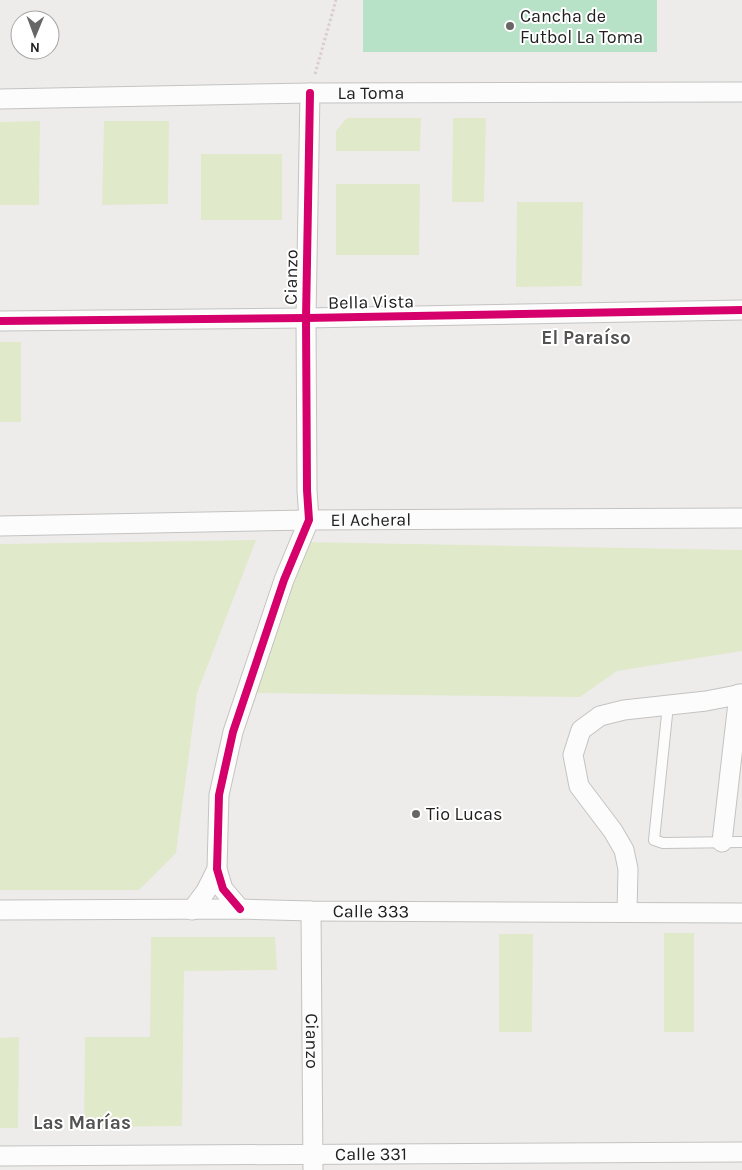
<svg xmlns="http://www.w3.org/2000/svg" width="742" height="1170" viewBox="0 0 742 1170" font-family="Karla,sans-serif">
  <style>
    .grass { fill: #e1e9cb }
    .pitch { fill: #b7e2c7 }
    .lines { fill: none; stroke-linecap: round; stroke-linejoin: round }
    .lane-casing { stroke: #c4c3c2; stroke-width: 12 }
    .street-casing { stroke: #c4c3c2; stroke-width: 21 }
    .path { stroke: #dbcdce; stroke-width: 3; stroke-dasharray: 2.5 2.5; stroke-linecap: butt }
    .lane { stroke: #fcfcfc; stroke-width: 10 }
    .street { stroke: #fcfcfc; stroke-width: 19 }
    .cycleway-casing { stroke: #fff; stroke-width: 11 }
    .cycleway { stroke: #d6006c; stroke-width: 8 }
    .poi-dot { fill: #686767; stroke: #fff; stroke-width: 2 }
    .labels { text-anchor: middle; stroke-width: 4; stroke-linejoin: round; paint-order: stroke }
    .poi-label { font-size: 18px; fill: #202020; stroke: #fff; text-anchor: start }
    .street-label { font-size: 18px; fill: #202020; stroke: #fff }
    .neighbourhood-label { font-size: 19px; font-weight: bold; fill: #535353; stroke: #fff }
  </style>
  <rect width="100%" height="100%" fill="#eeecea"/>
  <g class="grass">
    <path d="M347,118H421L420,151H336V131Z"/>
    <path d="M453,118H486L484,202H452Z"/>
    <path d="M40,121L39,205H0V122Z"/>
    <path d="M104,121H169L168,204L102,205Z"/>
    <rect x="201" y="154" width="81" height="66"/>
    <path d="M336,184H420L419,255H336Z"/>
    <path d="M517,202H583L582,286L516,287Z"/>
    <rect x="0" y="342" width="21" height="80"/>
    <path d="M256,540L197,693L176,853L139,890H0V544Z"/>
    <path d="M303,542L742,550V651L617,671L580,697L247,693Z"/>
    <rect x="664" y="933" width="30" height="99"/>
    <path d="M499,934H533L532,1032H499Z"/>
    <path d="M151,937H275L277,970L184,971L182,1126L84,1127L85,1037H150Z"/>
    <path d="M19,1037L18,1128H0V1038Z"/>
  </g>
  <rect class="pitch" x="363" y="0" width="294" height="52"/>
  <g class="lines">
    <g class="lane-casing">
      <path id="lane" d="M668,705L654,840L663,843L742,842"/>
    </g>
    <g class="street-casing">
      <g id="street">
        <path id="s1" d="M0,99L310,93L742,92"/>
        <path d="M0,321L306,318L742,310"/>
        <path id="s2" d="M0,526L309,520L742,518"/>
        <path d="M722,842L739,694"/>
        <path d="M240,909L223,889L217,869L219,795L233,732L284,580L309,520L307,490L306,318L310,93"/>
        <path id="s3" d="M0,910L240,909L311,911L742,913"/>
        <path d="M192,910L206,891L217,869"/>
        <path id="s4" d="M311,911L313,1170"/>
        <path d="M627,912L628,869L624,850L613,831L579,786L573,755L581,730L600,716L624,710L706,701L742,694"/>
        <path id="s5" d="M0,1156L742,1152"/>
      </g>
    </g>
    <path class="path" d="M315,74L336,0"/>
    <use href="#lane" class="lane"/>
    <use href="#street" class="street"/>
    <g class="cycleway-casing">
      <g id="cycleway">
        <path d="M0,321L306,318L742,310"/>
        <path d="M240,909L223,889L217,869L219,795L233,732L284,580L309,520L307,490L306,318L310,93"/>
      </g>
    </g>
    <use href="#cycleway" class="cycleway"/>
  </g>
  <g class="poi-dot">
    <circle cx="510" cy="26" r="5"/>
    <circle cx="416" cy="814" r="5"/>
  </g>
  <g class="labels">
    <g class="poi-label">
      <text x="520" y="22">Cancha de<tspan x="520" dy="21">Futbol La Toma</tspan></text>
      <text x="426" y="820">Tio Lucas</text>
    </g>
    <g class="street-label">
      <text dy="6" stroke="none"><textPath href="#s1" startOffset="371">La Toma</textPath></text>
      <text transform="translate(291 277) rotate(-89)" y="6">Cianzo</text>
      <text transform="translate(371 302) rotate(-1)" y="6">Bella Vista</text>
      <text dy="6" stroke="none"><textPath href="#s2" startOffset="371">El Acheral</textPath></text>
      <text dy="6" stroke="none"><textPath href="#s3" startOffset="371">Calle 333</textPath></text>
      <text dy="6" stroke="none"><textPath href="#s4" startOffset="130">Cianzo</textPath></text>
      <text dy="6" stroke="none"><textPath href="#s5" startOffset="371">Calle 331</textPath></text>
    </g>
    <g class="neighbourhood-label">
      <text x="586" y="344">El Paraíso</text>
      <text x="82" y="1129">Las Marías</text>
    </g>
  </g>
  <g transform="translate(35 35) rotate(181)"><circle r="24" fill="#ffffff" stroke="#a6a6a6"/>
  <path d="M0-4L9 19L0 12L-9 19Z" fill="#686767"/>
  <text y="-8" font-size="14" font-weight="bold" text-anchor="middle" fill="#202020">N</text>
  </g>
</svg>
